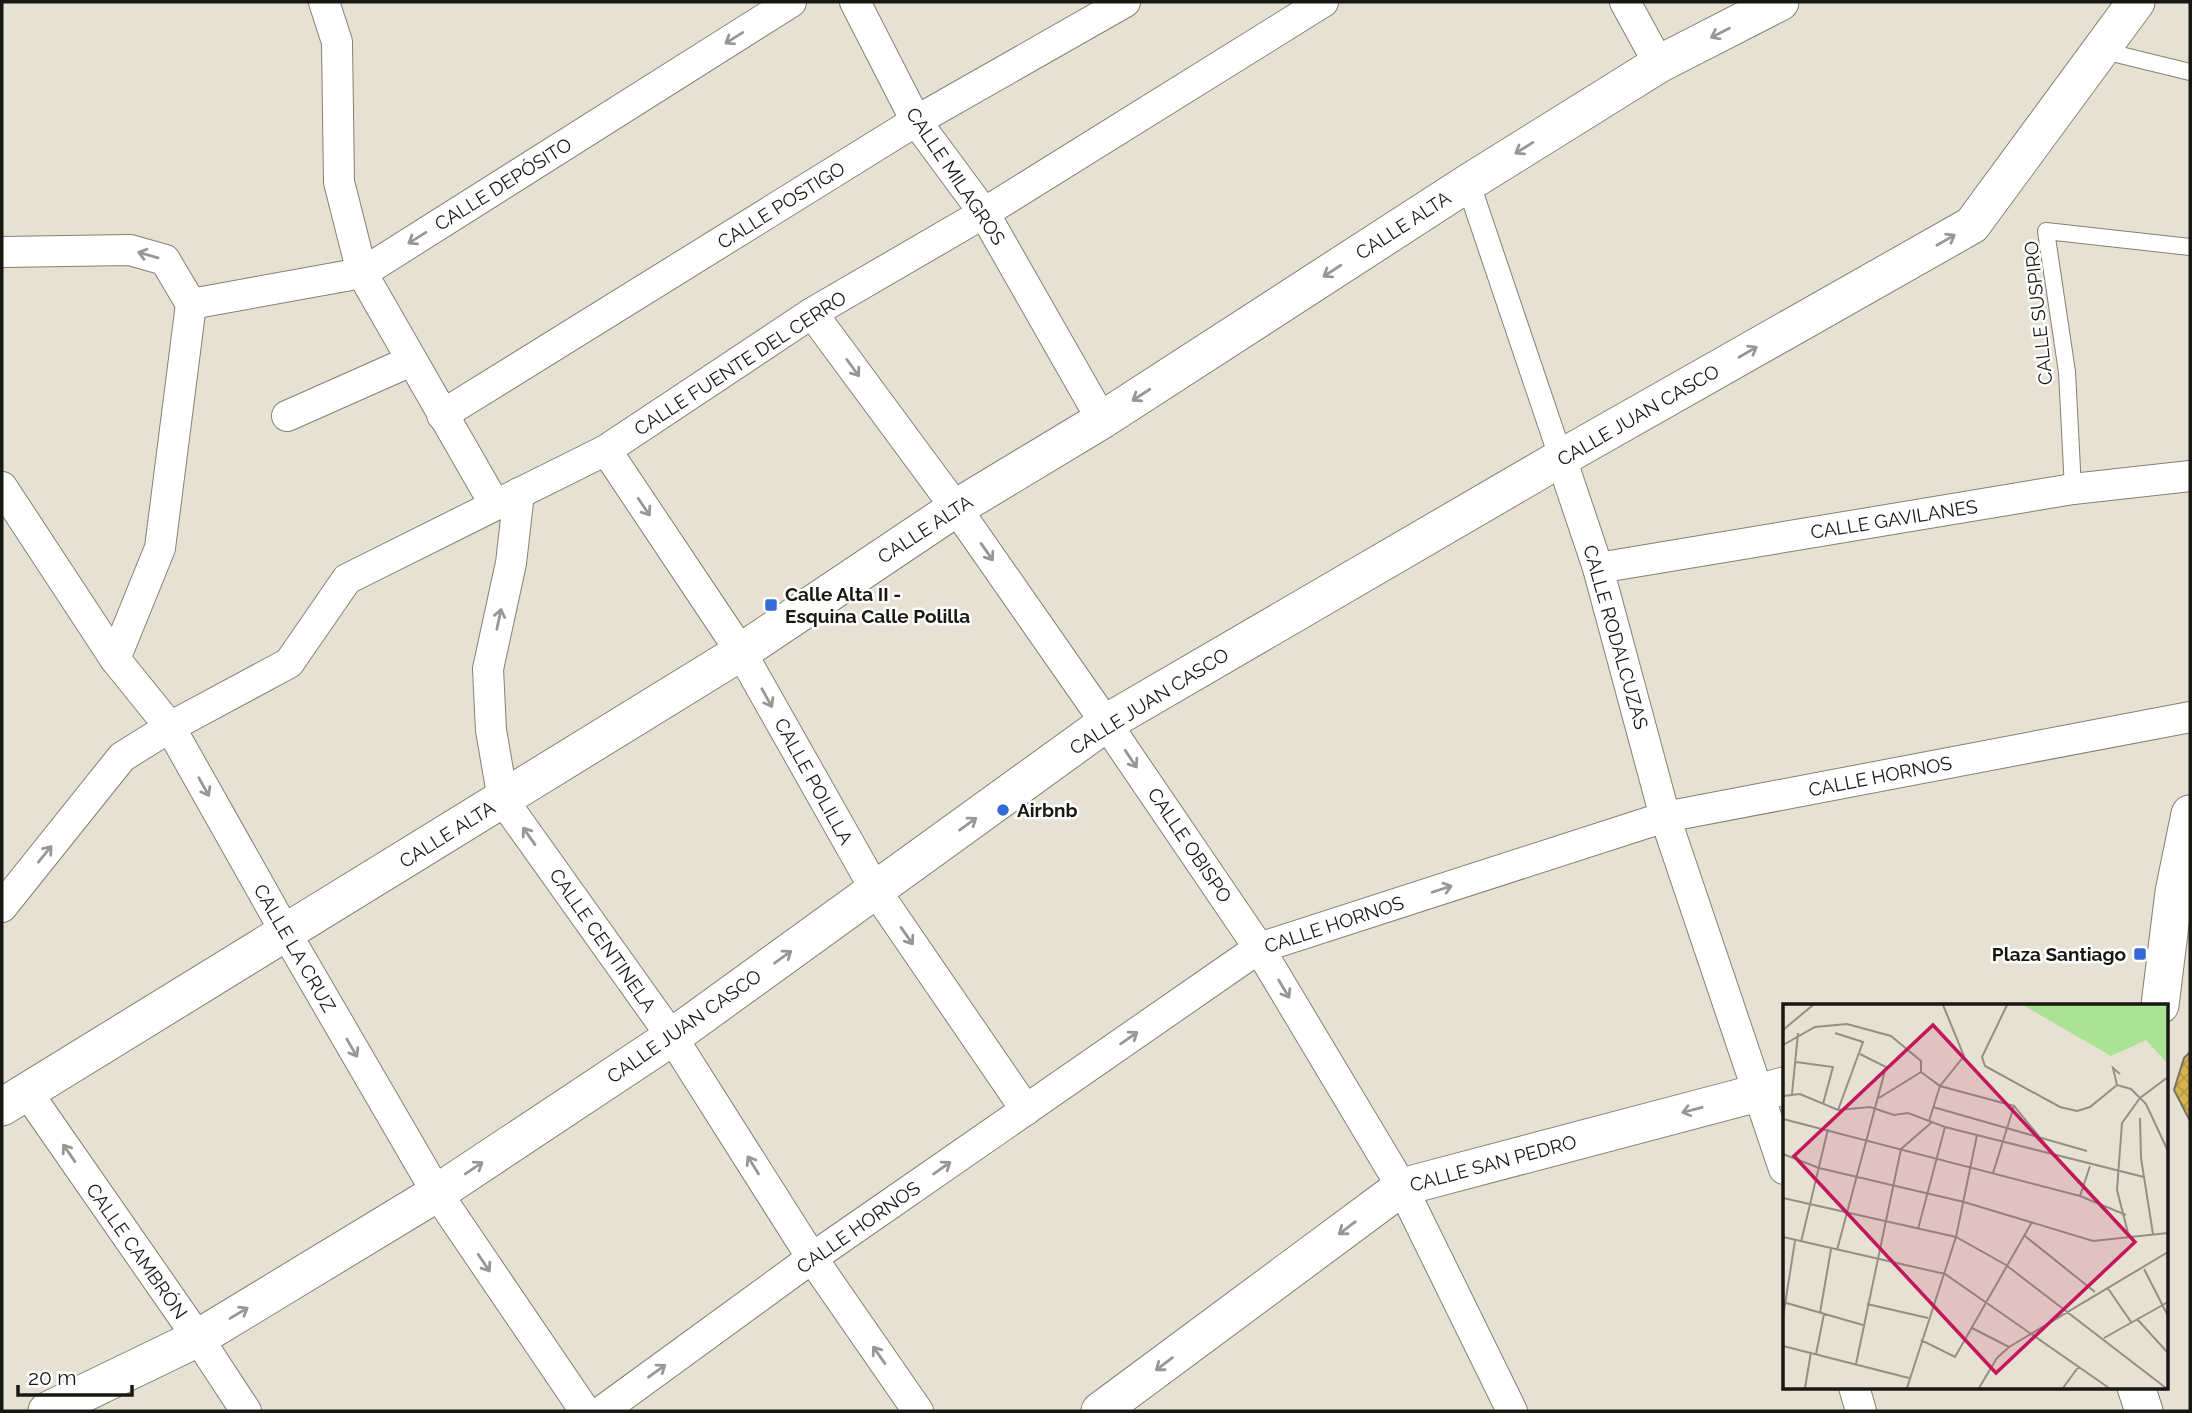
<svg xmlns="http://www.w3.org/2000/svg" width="2192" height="1413" viewBox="0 0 2192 1413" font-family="Raleway,sans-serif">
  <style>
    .building { fill: url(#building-cross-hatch); stroke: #777265; stroke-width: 2 }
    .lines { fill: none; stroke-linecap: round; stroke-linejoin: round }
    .service-casing { stroke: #848073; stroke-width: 18 }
    .pedestrian-casing { stroke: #848073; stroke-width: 25 }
    .minor-casing { stroke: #848073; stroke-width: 32 }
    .tertiary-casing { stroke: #848073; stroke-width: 39 }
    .service { stroke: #fff; stroke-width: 16 }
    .pedestrian { stroke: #fff; stroke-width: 23 }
    .minor { stroke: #fff; stroke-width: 30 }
    .tertiary { stroke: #fff; stroke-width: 37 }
    .oneway { stroke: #989794 }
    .poi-dot { fill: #366ad9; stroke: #fff; stroke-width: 2.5 }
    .labels { text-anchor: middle; stroke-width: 5; stroke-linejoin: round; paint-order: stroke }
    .street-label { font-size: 19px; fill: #191712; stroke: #fff }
    .poi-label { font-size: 19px; font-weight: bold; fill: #191712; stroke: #fff; text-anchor: start }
    .inset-road { fill: none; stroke: #949086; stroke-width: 2 }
    .view { fill: #c2185b; fill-opacity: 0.15; stroke: #c2185b; stroke-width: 3.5 }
    .inset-edge { fill: none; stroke: #191712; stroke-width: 3.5 }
  </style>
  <defs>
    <pattern id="building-cross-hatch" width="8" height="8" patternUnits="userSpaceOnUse" patternTransform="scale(1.75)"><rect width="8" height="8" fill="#d6b54e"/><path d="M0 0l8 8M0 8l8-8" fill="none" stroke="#b79b43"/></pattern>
  </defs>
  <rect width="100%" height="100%" fill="#e6e1d3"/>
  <path class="building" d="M2190,1052V1121L2174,1090L2184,1058Z"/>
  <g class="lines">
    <g class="service-casing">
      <g id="service">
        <path d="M2100,50L2190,72"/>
        <path d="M2073,489L2067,372L2046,231L2190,247"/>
      </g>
    </g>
    <g class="pedestrian-casing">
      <path id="pedestrian" d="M1468,183L1561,458"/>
    </g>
    <g class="minor-casing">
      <g id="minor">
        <path d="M324,2L337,42L339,182L362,273L495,505"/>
        <path d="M855,2L916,121L984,213L1102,420"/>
        <path d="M1625,2L1659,64"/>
        <path d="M2,252L130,250L165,260L191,304"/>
        <path d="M191,304L362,273L791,2"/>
        <path d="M812,313L956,508L1106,723L1259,948L1402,1187L1512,1411"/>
        <path d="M442,415L916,121L1125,2"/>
        <path d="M287,416L411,361"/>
        <path d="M606,450L741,652L876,891L1026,1110"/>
        <path d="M1561,458L1598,568L1665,817L1784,1169"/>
        <path d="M2,487L115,659L170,727L286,933L437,1193L585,1411"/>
        <path d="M519,493L511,563L488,669L491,730L503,800L672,1037L812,1258L918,1411"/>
        <path d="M1598,568L2073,489L2190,476"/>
        <path d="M115,659L160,548L191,304"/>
        <path d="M2,907L122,757L170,727L289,663L347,579L606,450L812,313L984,213L1323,2"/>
        <path d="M27,1092L198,1338L246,1411"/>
        <path d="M1854,1387L1861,1411"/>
        <path d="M602,1411L812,1258L1259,948L1665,817L2190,717"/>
      </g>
    </g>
    <g class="tertiary-casing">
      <g id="tertiary">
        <path d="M2160,1005L2174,892L2190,814"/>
        <path d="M2,1107L741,652L956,508L1102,420L1468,183L1659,64L1780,2"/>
        <path d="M2136,1387L2144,1411"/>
        <path d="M47,1411L198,1338L437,1193L672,1037L1106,723L1561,458L1972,225L2136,2"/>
        <path d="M1100,1411L1402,1187L1784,1086"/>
      </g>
    </g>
    <use href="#service" class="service"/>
    <use href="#pedestrian" class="pedestrian"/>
    <use href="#minor" class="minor"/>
    <use href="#tertiary" class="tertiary"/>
  </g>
  <defs><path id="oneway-shaft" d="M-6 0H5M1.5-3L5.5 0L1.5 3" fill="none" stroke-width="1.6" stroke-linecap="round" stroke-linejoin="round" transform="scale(1.75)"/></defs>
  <g class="oneway">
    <use href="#oneway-shaft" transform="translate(1720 33) rotate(153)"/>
    <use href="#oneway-shaft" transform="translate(734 38) rotate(148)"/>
    <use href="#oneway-shaft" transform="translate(1524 148) rotate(148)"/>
    <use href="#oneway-shaft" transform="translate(417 238) rotate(148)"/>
    <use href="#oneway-shaft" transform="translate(1946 240) rotate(-30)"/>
    <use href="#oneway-shaft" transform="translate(148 255) rotate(-164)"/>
    <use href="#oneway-shaft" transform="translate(1332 271) rotate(147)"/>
    <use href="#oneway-shaft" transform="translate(1748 352) rotate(-30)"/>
    <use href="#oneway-shaft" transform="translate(853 368) rotate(54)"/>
    <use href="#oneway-shaft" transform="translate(1141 395) rotate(147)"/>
    <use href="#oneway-shaft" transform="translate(644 507) rotate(56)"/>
    <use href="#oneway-shaft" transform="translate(987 552) rotate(55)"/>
    <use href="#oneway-shaft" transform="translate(499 619) rotate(-78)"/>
    <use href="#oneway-shaft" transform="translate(767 698) rotate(61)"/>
    <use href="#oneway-shaft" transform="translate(1131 759) rotate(56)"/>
    <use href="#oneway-shaft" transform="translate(204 787) rotate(61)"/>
    <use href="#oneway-shaft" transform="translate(968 824) rotate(-36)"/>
    <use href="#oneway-shaft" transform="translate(529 836) rotate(-125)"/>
    <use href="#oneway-shaft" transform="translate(45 854) rotate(-51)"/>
    <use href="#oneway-shaft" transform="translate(1442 889) rotate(-18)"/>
    <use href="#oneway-shaft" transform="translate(907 936) rotate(55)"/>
    <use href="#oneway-shaft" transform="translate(783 957) rotate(-36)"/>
    <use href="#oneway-shaft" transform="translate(1284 989) rotate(59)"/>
    <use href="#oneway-shaft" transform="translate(1129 1038) rotate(-35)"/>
    <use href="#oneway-shaft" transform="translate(352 1048) rotate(60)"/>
    <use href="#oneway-shaft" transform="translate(1692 1110) rotate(165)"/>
    <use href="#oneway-shaft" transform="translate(69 1153) rotate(-125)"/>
    <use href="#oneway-shaft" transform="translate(753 1165) rotate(-122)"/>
    <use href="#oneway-shaft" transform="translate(474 1168) rotate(-34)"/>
    <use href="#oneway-shaft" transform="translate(942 1168) rotate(-35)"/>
    <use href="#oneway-shaft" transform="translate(1347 1228) rotate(143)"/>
    <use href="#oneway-shaft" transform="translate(484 1263) rotate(56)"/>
    <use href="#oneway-shaft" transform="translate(239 1313) rotate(-31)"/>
    <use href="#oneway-shaft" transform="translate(879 1355) rotate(-125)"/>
    <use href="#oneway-shaft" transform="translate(1164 1364) rotate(143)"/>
    <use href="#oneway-shaft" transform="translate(657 1371) rotate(-36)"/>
  </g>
  <g class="poi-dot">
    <rect x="764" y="598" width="14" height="14" rx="3.5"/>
    <circle cx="1003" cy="810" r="7"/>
    <rect x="2133" y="947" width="14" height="14" rx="3.5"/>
  </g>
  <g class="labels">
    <g class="street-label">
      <text transform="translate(956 176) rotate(56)" y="7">CALLE MILAGROS</text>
      <text transform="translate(503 184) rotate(-32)" y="7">CALLE DEPÓSITO</text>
      <text transform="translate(781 205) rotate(-32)" y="7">CALLE POSTIGO</text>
      <text transform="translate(1403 225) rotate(-33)" y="7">CALLE ALTA</text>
      <text transform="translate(2038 313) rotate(-96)" y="7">CALLE SUSPIRO</text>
      <text transform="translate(740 363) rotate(-33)" y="7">CALLE FUENTE DEL CERRO</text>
      <text transform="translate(1638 415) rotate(-30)" y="7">CALLE JUAN CASCO</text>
      <text transform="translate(1894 519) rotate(-9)" y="7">CALLE GAVILANES</text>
      <text transform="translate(925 529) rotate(-33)" y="7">CALLE ALTA</text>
      <text transform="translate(1616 637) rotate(74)" y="7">CALLE RODALCUZAS</text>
      <text transform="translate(1149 701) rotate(-32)" y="7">CALLE JUAN CASCO</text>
      <text transform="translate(1880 776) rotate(-11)" y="7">CALLE HORNOS</text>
      <text transform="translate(814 781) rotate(61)" y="7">CALLE POLILLA</text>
      <text transform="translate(447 834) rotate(-32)" y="7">CALLE ALTA</text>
      <text transform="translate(1190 845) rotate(56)" y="7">CALLE OBISPO</text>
      <text transform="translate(1334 924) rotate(-18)" y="7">CALLE HORNOS</text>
      <text transform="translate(603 940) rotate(55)" y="7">CALLE CENTINELA</text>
      <text transform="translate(295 948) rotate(60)" y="7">CALLE LA CRUZ</text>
      <text transform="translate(684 1026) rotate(-35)" y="7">CALLE JUAN CASCO</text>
      <text transform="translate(1493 1163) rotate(-15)" y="7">CALLE SAN PEDRO</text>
      <text transform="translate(858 1227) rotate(-35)" y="7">CALLE HORNOS</text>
      <text transform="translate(137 1251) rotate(55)" y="7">CALLE CAMBRÓN</text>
    </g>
    <g class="poi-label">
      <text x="785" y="601">Calle Alta II -<tspan x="785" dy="22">Esquina Calle Polilla</tspan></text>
      <text x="1017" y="817">Airbnb</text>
      <text x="2126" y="961" text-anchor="end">Plaza Santiago</text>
    </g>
  </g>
  <g transform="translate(1783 1004)">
    <rect width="385" height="385" fill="#e6e1d3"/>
    <path d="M240,1H385V60L363,36L328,52Z" fill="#aae394"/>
    <path class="inset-road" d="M224,1L199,53L202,62L277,103L294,107L307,103L334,81L348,85L363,100L385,147M0,26L30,1M52,29L80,38L55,106M0,41L32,23L64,20L108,32L138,57V68M13,58L50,63L40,100M138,68L157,82L231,102L272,152M334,81L330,64L337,70M9,90L15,29M0,92L17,90L55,106L87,103L111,111L125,109L162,123L361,173M96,94L138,68M150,103L304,147M357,114L358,154L370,230M0,115L297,192L343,211M146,117L157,82L181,52L160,1M0,150L36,164L181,198L310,237L385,229M210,169L231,102M297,192L307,162M0,194L173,233L223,261L383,384M135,225L162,123M242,232L312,288M0,233L162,270L326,384M346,233L334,186L339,119L357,94L385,73M18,238L45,125M54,246L103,63L77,50M361,265L385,312M324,283L348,318M0,298L80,321M84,300L145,314M37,309L48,245M0,313L12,237M354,315L385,349M189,324L226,343M321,334L385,298M138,336L172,353L249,218M0,342L126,374M33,350L41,310M73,360L118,145L149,118M22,384L28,348M124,384L173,233L194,131M196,384L214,354L226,343L385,248M280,384L296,362"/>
    <path class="view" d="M150,21L352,238L213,369L11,152Z"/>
    <rect width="385" height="385" class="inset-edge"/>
  </g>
  <rect width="2192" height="1413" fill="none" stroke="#191712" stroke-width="7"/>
  <path d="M18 1385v10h114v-10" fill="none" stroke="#191712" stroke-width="3.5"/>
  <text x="28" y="1385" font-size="21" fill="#191712" stroke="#ffffff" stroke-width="5" paint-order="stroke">20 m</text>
</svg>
